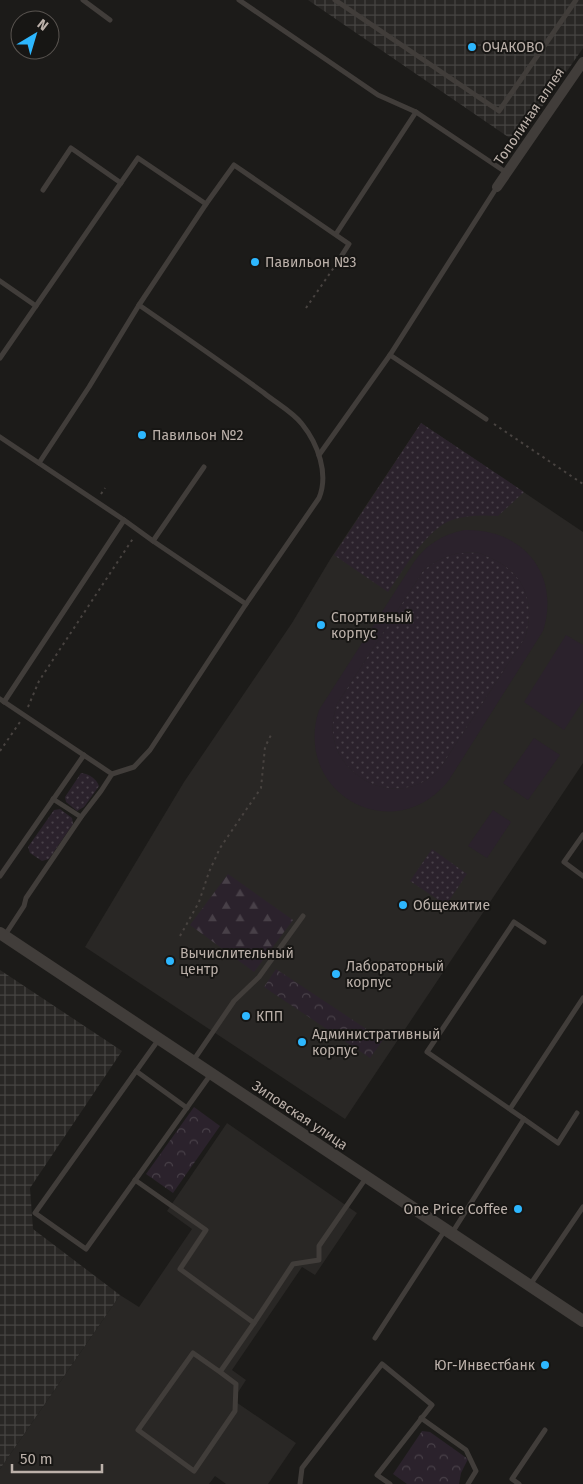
<svg xmlns="http://www.w3.org/2000/svg" width="583" height="1484" viewBox="0 0 583 1484" font-family="'Fira Sans',sans-serif">
  <style>
    .built { fill: #292725 }
    .industrial { fill: url(#industrial-grid) }
    .grass { fill: url(#grass-dots) }
    .forest { fill: url(#forest-firs) }
    .park { fill: url(#park-crowns) }
    .pitch { fill: #2b222c; fill-rule: evenodd }
    .lines { fill: none; stroke-linecap: round; stroke-linejoin: round }
    .path { stroke: #484340; stroke-width: 2; stroke-dasharray: 2.5 4; stroke-linecap: butt }
    .service { stroke: #413d3a; stroke-width: 5 }
    .minor { stroke: #413d3a; stroke-width: 10 }
    .tertiary { stroke: #413d3a; stroke-width: 12 }
    .poi-dot { fill: #2db7ff; stroke: #171614; stroke-width: 2 }
    .labels { text-anchor: middle; stroke-width: 4; stroke-linejoin: round; paint-order: stroke }
    .poi-label { font-size: 14px; fill: #bcb1aa; stroke: #171614; text-anchor: start }
    .street-label { font-size: 14px; fill: #bcb1aa; stroke: #171614 }
  </style>
  <defs>
    <pattern id="industrial-grid" width="8" height="8" patternUnits="userSpaceOnUse" patternTransform="scale(1.25)"><rect width="8" height="8" fill="#292725"/><path d="M0 4h8M4 0v8" fill="none" stroke="#464442"/></pattern>
    <pattern id="grass-dots" width="8" height="8" patternUnits="userSpaceOnUse" patternTransform="scale(1.25)"><rect width="8" height="8" fill="#2b222c"/><path d="M2 2h.1M6 6h.1" fill="none" stroke="#484048" stroke-width="1.8" stroke-linecap="round"/></pattern>
    <pattern id="forest-firs" width="22" height="20" patternUnits="userSpaceOnUse" patternTransform="scale(1.25)"><rect width="22" height="20" fill="#2b222c"/><path d="M5 1l3.5 6h-7zM16 11l3.5 6h-7z" fill="#484048"/></pattern>
    <pattern id="park-crowns" width="20" height="18" patternUnits="userSpaceOnUse" patternTransform="scale(1.25)"><rect width="20" height="18" fill="#2b222c"/><path d="M2 6a3 3 0 1 1 6 0M12 15a3 3 0 1 1 6 0" fill="none" stroke="#484048"/></pattern>
  </defs>
  <rect width="100%" height="100%" fill="#1c1b19"/>
  <g class="built">
    <path d="M421,423L583,532V763L345,1119L85,947L184,782L292,623L331,558Z"/>
    <path d="M227,1123L357,1213L315,1275L302,1267L232,1370L246,1380L233,1400L296,1443L268,1484H226L215,1476L209,1484H0V1469L120,1295L139,1307L192,1229L167,1211Z"/>
  </g>
  <g class="industrial">
    <path d="M308,0H583V48L517,143Z"/>
    <path d="M0,970L122,1051L30,1188L33,1229L120,1295L0,1469Z"/>
  </g>
  <g class="grass">
    <path d="M421,423L524,492L498,516C483,515 467,515 452,520C426,529 403,571 388,592L334,555Z"/>
    <path d="M459,553C466,553 472,552 479,553C485,555 491,558 497,561C527,577 535,606 525,638L439,770C432,777 424,783 413,786C378,797 337,771 333,734C332,724 334,713 337,704L423,571C434,561 445,556 459,553Z"/>
    <path d="M81,773C89,774 96,778 99,786L84,807L77,811L66,802L65,797Z"/>
    <path d="M60,809L72,818L73,824L49,859L42,861L30,853L28,847L54,810Z"/>
    <path d="M432,849L467,874L446,905L410,881Z"/>
  </g>
  <path class="forest" d="M228,874L293,920L254,972L190,925Z"/>
  <g class="park">
    <path d="M276,969L383,1040L370,1058L264,987Z"/>
    <path d="M194,1107L220,1126L173,1193L146,1174Z"/>
    <path d="M422,1431L430,1432L468,1459L461,1473L459,1484H407L393,1474Z"/>
  </g>
  <g class="pitch">
    <path d="M464,530C523,528 561,575 543,631L449,780C394,850 292,793 319,710L414,562C427,544 442,535 464,530ZM459,553C465,553 472,552 479,553C485,555 491,558 497,561C527,577 535,607 525,638L439,770C432,777 424,783 413,786C378,797 337,771 333,734C332,724 334,713 337,704L423,571C434,561 445,556 459,553Z"/>
    <path d="M566,635L583,645V701L564,730L524,702Z"/>
    <path d="M534,738L560,755L528,800L503,783Z"/>
    <path d="M493,810L511,822L487,858L468,846Z"/>
  </g>
  <g class="lines">
    <g class="path">
      <path d="M306,308L337,263"/>
      <path d="M494,424L583,484"/>
      <path d="M101,494L105,488"/>
      <path d="M28,707L39,681L134,537"/>
      <path d="M0,751L20,722"/>
      <path d="M180,936L199,902L209,872L220,848L261,788L265,747L272,733"/>
    </g>
    <g class="service">
      <path d="M83,0L110,20"/>
      <path d="M239,0L378,95L416,112"/>
      <path d="M335,0L499,111L576,0"/>
      <path d="M43,190L71,148L121,183"/>
      <path d="M336,234L416,112L507,173"/>
      <path d="M0,281L36,306"/>
      <path d="M390,355L486,419"/>
      <path d="M0,358L138,158L206,204L234,165L349,244L342,255"/>
      <path d="M0,437L124,520"/>
      <path d="M319,455L390,355L497,187"/>
      <path d="M39,463L89,387L139,305"/>
      <path d="M153,541L246,604"/>
      <path d="M0,699L112,774"/>
      <path d="M4,702L124,520L153,541L204,467"/>
      <path d="M53,799L81,817"/>
      <path d="M583,835L564,862L583,876"/>
      <path d="M0,876L84,755"/>
      <path d="M5,935L24,906L26,898L81,817L101,791L112,774L134,767L150,750L246,604L319,498C329,474 318,444 302,424C293,412 276,403 264,393C223,363 181,334 139,305L206,204"/>
      <path d="M159,1039L35,1213L86,1249L211,1074"/>
      <path d="M193,1061L234,1001L259,977L303,916"/>
      <path d="M136,1071L187,1108"/>
      <path d="M510,1109L583,998"/>
      <path d="M524,1119L558,1143L577,1113"/>
      <path d="M135,1180L206,1230L180,1269L254,1323L293,1264L319,1260V1246L366,1178"/>
      <path d="M452,1233L524,1119L427,1052L514,922L544,942"/>
      <path d="M530,1285L583,1207"/>
      <path d="M375,1338L445,1230"/>
      <path d="M220,1372L236,1384L235,1411L194,1471L138,1430L193,1353L220,1372L254,1323"/>
      <path d="M421,1418L466,1450L476,1471L468,1484"/>
      <path d="M300,1484L302,1468L382,1364L432,1405L377,1475L390,1484"/>
      <path d="M519,1484L512,1479L545,1430"/>
    </g>
    <path class="minor" d="M497,187L583,62"/>
    <path class="tertiary" d="M0,933L583,1321"/>
  </g>
  <g class="poi-dot">
    <circle cx="472" cy="47" r="5"/>
    <circle cx="255" cy="262" r="5"/>
    <circle cx="142" cy="435" r="5"/>
    <circle cx="321" cy="625" r="5"/>
    <circle cx="403" cy="905" r="5"/>
    <circle cx="170" cy="961" r="5"/>
    <circle cx="336" cy="974" r="5"/>
    <circle cx="246" cy="1016" r="5"/>
    <circle cx="302" cy="1042" r="5"/>
    <circle cx="518" cy="1209" r="5"/>
    <circle cx="545" cy="1365" r="5"/>
  </g>
  <g class="labels">
    <g class="poi-label">
      <text x="482" y="52">ОЧАКОВО</text>
      <text x="265" y="267">Павильон №3</text>
      <text x="152" y="440">Павильон №2</text>
      <text x="331" y="622">Спортивный<tspan x="331" dy="16">корпус</tspan></text>
      <text x="413" y="910">Общежитие</text>
      <text x="180" y="958">Вычислительный<tspan x="180" dy="16">центр</tspan></text>
      <text x="346" y="971">Лабораторный<tspan x="346" dy="16">корпус</tspan></text>
      <text x="256" y="1021">КПП</text>
      <text x="312" y="1039">Административный<tspan x="312" dy="16">корпус</tspan></text>
      <text x="508" y="1214" text-anchor="end">One Price Coffee</text>
      <text x="535" y="1370" text-anchor="end">Юг-Инвестбанк</text>
    </g>
    <g class="street-label">
      <text transform="translate(529 116) rotate(-56)" y="5">Тополиная аллея</text>
      <text transform="translate(300 1115) rotate(34)" y="5">Зиповская улица</text>
    </g>
  </g>
  <g transform="translate(35 35) rotate(38)"><circle r="24" fill="#171614" stroke="#595450"/>
  <path d="M0-4L9 19L0 12L-9 19Z" fill="#2db7ff"/>
  <text y="-8" font-size="14" font-weight="bold" text-anchor="middle" fill="#bcb1aa">N</text>
  </g>
  <path d="M12 1464v8h90v-8" fill="none" stroke="#bcb1aa" stroke-width="2.5"/>
  <text x="20" y="1464" font-size="15" fill="#bcb1aa" stroke="#171614" stroke-width="4" paint-order="stroke">50 m</text>
</svg>
